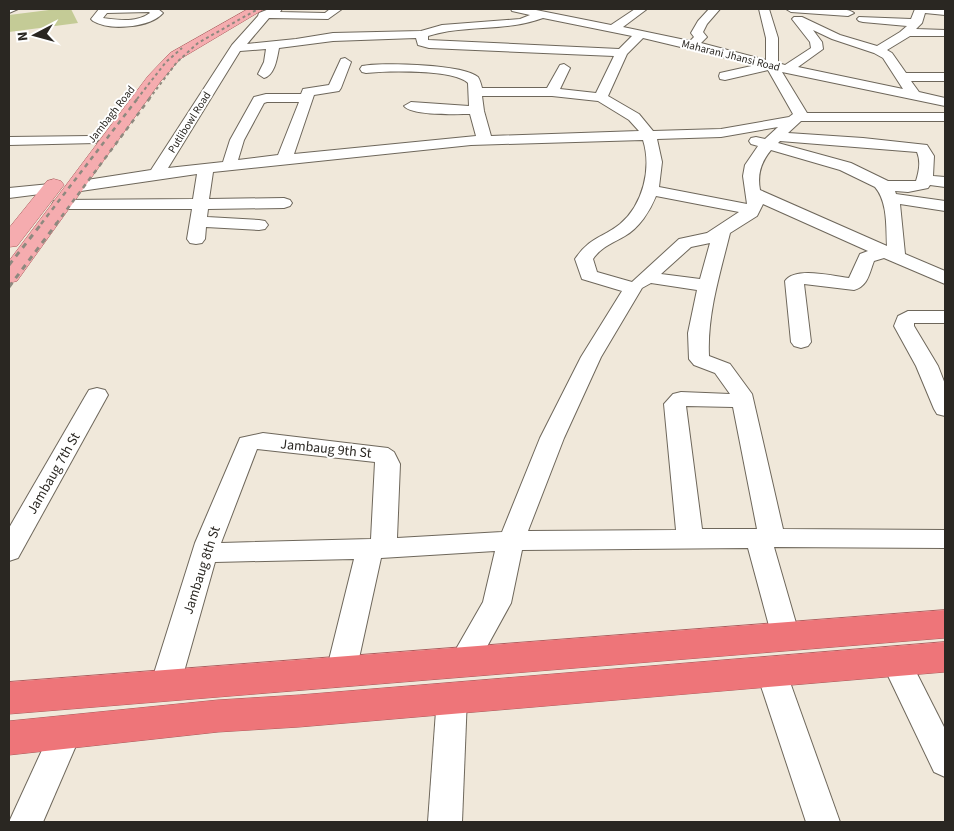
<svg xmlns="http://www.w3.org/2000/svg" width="954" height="831" viewBox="0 0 954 831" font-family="'Source Sans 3',sans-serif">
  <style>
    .green { fill: #c4cb96 }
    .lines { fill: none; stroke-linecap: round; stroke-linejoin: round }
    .minor-casing { stroke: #6e675b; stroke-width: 2 }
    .major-casing { stroke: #a95a5b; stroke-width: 1 }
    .highway-casing { stroke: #a95a5b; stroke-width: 1 }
    .minor { fill: #fff; fill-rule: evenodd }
    .major { fill: #f5acaf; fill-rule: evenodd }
    .highway { fill: #ee7579; fill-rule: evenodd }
    .rail-far2 { stroke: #8e897f; stroke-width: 2; stroke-dasharray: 3 3; stroke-linecap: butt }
    .rail-far1 { stroke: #8e897f; stroke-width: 2.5; stroke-dasharray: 4.5 4.5; stroke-linecap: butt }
    .rail { stroke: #8e897f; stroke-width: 3; stroke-dasharray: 5.5 5.5; stroke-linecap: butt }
    .labels { text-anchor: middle; stroke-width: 4; stroke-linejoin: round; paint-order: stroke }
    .far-street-label { font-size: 11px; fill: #2a2722; stroke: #fff }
    .street-label { font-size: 14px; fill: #2a2722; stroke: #fff }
  </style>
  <rect width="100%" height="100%" fill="#f0e8da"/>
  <path class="green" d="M57,9H71L78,23L9,32V15Z"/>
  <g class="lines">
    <g class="minor-casing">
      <g id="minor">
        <path d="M9,9H18L9,13Z"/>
        <path d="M99,9H158L163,13C150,28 109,31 93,21L91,19ZM149,12L150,13C136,23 119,20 103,18L107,13Z"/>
        <path d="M269,9H282L280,12L325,13L330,9H342L328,19L269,18L247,44L296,39L333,33L421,31L442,25L520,19L530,15L512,11L511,9H531L611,25L635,9H647L623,27L690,41L694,37L691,33L698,21L709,9H720L707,24L703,32L707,37L701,43L766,60V38L759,9H769L778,38V63L785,65L811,48L810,42L792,19L794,17H802L840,35L877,46L900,32L907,26L863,22L859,21L857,19L859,17L911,19L915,9H945V15L925,13L922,23L916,29L945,30V36H910L887,50L892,53L906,73H945V81H911L919,92L945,98V106L782,72L807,113H945V121H801L788,133L863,138L927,145L934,156L933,176L945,177V187L930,185L928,188L908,192L895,191L896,194L945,201V211L900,204L905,254L945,271V284L884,258L874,261C869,274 868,286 854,290L804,284L811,342L808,346L801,348L794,346L791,342L785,281C795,266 833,276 849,278L860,254L868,251L763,204L757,216L730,233C720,274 707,314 709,356L730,364L752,394L783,529L945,530V548L774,547L800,637L796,645L786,649L776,645L772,637L748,548L522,550L511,603L473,672L463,675L453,672L448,663L483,602L495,551L381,558L356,672L352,681L341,684L330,681L326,672L354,559L215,562L180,686L176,695L165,699L154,695L150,686L195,543L240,438L263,433L388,448L394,452L400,464L397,538L502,532L540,438L581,357L622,291L582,279L575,259C591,236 601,239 620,224C643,205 652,168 643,140L471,145L213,172L209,199L284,198L290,200L292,203L290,206L284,208L208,209L207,217L259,220L265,221L268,225L265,229L259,230L206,227L205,239L202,243L196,244L190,243L187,239L192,209H54L52,205L54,201L60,200L193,199L197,174L74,192L68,190L66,187L68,184L74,182L151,170L232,45L258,16L259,13ZM543,18L632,36L619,49L428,40V36C466,24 506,32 543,18ZM813,30L832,39L874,53L883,58L903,89L798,67L823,49L822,42ZM416,38L418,45L429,48L614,56L596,93L560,89L570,68L564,64L560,65L547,88H482C481,84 480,80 478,77C464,64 380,62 362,66L360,69L362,72L366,73C387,71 453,69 468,83L469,106L411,102L404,106C412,116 457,114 470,114L476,136L294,154L314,95L339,91L341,88L351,62L345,58L341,59L329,85L303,89L301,94H266L254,97L230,140L223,162L168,168L240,51L266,49L264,62L258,74L264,78C275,75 277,58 279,48L333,41ZM643,38L756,65L720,73L719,76L720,79L725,80L768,70L793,114L789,117L721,129L653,131L639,114L608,96L627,54ZM482,96H552L598,101L629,120L639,131L491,136L484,111ZM267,102H299L278,155L238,160L244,140L264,103ZM778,127L765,139L756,137L751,138L749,141L751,144L758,146L745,165L743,176L747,204L659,187L662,162L657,139L721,137ZM780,141L917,152C921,162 919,171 916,181H888L851,163L778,143ZM771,150L840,170L875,187C888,202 886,228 887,246L760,190C757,174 761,162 771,150ZM656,196L739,212L707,233L679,239L632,282L597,272L593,259C601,247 613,243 625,236C639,228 650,211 656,196ZM710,243L700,279L661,274L691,247ZM651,283L697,290L688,333L689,359L694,365L715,373L730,394L681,392L673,394L664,404L676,530L528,531L564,438L601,357L642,288ZM686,406L733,407L757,529H702ZM257,449L375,462L371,539L221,543Z"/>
        <path d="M786,9C800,9 845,5 854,13L848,16L791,12Z"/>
        <path d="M91,136L96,137L98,140L96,143L9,145V137Z"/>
        <path d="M50,184L56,186L58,189L56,192L9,198V188Z"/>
        <path d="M908,311H945V323H914V326L938,366L945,384V416L937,414L934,409L916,366L894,326L898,316Z"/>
        <path d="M97,388L105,390L108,395L18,558L9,561V528L86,395L89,390Z"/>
        <path d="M896,649L906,652L945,729V777L934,772L881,661L886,652Z"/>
        <path d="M771,659L782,662L786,671L840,822H806L756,671L760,662Z"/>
        <path d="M452,684L463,688L467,697L462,822H428L437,697L441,688Z"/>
        <path d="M65,720L76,724L81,734L43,822H9L54,724Z"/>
      </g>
    </g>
    <g class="major-casing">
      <g id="major">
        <path d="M248,9H264L180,59L160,82L17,281L9,283V261L148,76L170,53Z"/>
        <path d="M54,179L61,181L64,185L17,246L9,247V228L47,181Z"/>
      </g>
    </g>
    <g class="highway-casing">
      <g id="highway">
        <path d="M945,610V638L9,714V682Z"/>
        <path d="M945,642V672L299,727L218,732L9,755V721L218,700L299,695Z"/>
      </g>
    </g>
    <use href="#minor" class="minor"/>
    <use href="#major" class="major"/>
    <use href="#highway" class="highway"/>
    <g class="rail-far2">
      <path d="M137,99L166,62L182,48"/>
      <path d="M149,99L177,62L198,43L258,9"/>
    </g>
    <g class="rail-far1">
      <path d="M41,224L138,98"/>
      <path d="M56,224L150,98"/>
    </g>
    <g class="rail">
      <path d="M9,265L42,223"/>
      <path d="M9,287L57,223"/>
    </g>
  </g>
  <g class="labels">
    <g class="far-street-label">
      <text transform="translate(731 55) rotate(14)" y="4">Maharani Jhansi Road</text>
      <text transform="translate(111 114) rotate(-52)" y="4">Jambagh Road</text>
      <text transform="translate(189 122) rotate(-58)" y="4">Putlibowl Road</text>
    </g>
    <g class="street-label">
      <text transform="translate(326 448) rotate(6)" y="5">Jambaug 9th St</text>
      <text transform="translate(53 473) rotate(-60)" y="5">Jambaug 7th St</text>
      <text transform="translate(201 570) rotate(-72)" y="5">Jambaug 8th St</text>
    </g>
  </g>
  <rect width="954" height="831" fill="none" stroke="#2a2722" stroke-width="20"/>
  <g transform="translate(35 35) rotate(264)" stroke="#ffffff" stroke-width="4" paint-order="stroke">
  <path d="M0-4L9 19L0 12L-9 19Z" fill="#2a2722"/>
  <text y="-8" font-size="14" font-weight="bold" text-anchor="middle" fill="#2a2722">N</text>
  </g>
</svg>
